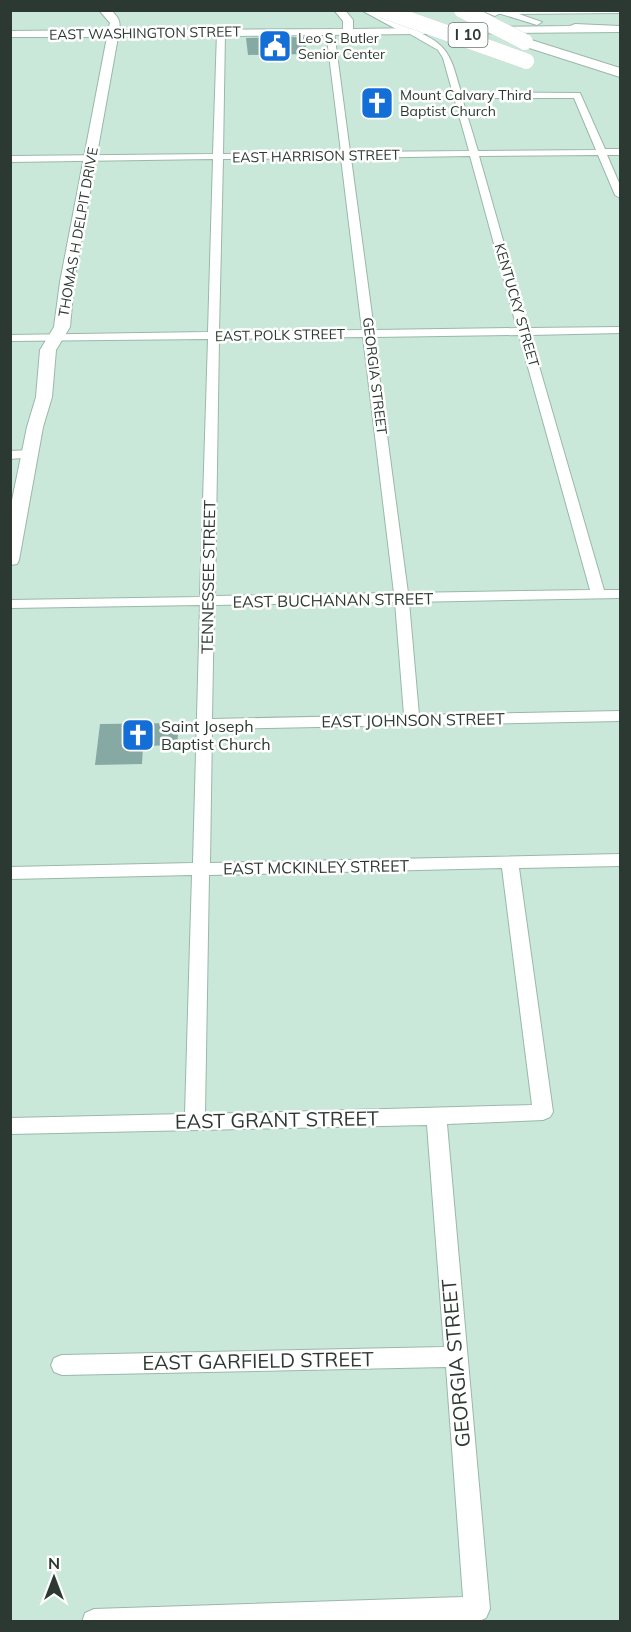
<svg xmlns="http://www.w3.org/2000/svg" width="631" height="1632" viewBox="0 0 631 1632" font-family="Mulish,sans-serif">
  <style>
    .building { fill: #87a9a3 }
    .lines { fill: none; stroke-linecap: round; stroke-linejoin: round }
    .street-casing { stroke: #9ab8aa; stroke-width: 2 }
    .secondary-casing { stroke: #9ab8aa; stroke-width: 2 }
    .highway-casing { stroke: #9ab8aa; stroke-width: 2 }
    .street { fill: #fff; fill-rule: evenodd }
    .secondary { fill: #fff; fill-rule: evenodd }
    .highway { fill: #fff; fill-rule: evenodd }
    .highway-bridge-casing { stroke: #9ab8aa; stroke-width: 16; stroke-linecap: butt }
    .highway-bridge { stroke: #fff; stroke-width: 16 }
    .labels { text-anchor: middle; stroke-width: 5; stroke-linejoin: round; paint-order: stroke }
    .far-street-label { font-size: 14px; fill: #2c3832; stroke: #fff }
    .far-poi-label { font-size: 14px; fill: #2c3832; stroke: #fff; text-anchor: start }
    .shield { fill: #fff; stroke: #6b7470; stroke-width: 1.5 }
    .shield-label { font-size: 15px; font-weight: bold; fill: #2c3832 }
    .street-label { font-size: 16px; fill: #2c3832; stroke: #fff }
    .poi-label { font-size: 16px; fill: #2c3832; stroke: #fff; text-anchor: start }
    .near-street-label { font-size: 20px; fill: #2c3832; stroke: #fff }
  </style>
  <rect width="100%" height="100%" fill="#c9e8d9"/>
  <g class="building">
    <path d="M305,37L307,54L248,55L246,38Z"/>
    <path d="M179,723L177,745L143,746L142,764L95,765L100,724Z"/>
  </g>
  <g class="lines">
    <g class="street-casing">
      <g id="street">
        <path d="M492,10H620V13L495,14Z"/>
        <path d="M330,29L334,31L350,152L469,151L443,58L438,50L410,34L409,32L413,30C450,44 451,58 461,92L580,93L605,149H620V155H607L620,185V198L615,195L598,155L479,156L528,328L620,327V333L530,335L604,590H620V598L409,602L419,715L620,711V721L212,729L210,863L620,854V866L519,868L553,1112L550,1117L543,1120L447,1124L490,1609L486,1618L477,1622H82L85,1613L94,1609L463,1597L446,1367L62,1375L54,1372L51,1365L54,1358L62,1355L444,1347L427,1125L10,1134V1118L185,1114L192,875L10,879V867L193,863L200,605L10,608V600L200,597L208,339L10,341V335L208,332L213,159L10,162V156L213,154L217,32L221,30L225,32L223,154L341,152L326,31ZM462,98H574L596,150L478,151ZM470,156L517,328L374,330L351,158ZM341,158L362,330L219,332L223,159ZM519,335L590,590L408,593L374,337ZM363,337L394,593L215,596L219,339ZM395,602L404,715L212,719L214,605ZM502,868L532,1105L205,1114L209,875Z"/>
        <path d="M30,450L36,454L34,457L10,459V451Z"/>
      </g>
    </g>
    <g class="secondary-casing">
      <g id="secondary">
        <path d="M99,10H111C118,17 121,21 119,30L343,29V21L334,10H345L353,20V29L570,26L575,24L620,26V32L118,37L74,282L70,327L56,350L52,397L43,427L19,560L17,564L10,565V510L27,427L36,397L40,350L54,327L60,282L107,37H10V31L108,30L110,23Z"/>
        <path d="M488,10H507L542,22L537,25Z"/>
      </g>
    </g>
    <g class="highway-casing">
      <g id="highway">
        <path d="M361,10H380L410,27L408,30H398Z"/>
        <path d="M480,10H501L502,12L495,16Z"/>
        <path d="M525,38L620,68V77L520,45L518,42L520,39Z"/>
      </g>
    </g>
    <use href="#street" class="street"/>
    <use href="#secondary" class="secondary"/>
    <use href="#highway" class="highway"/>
    <g class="highway-bridge-casing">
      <g id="highway-bridge">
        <path d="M382,10L526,61"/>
        <path d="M462,10L525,42"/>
      </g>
    </g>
    <use href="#highway-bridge" class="highway-bridge"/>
  </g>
  <defs>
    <g id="civic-square" transform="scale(1.725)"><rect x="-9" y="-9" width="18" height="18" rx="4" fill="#146ed7" stroke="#fff"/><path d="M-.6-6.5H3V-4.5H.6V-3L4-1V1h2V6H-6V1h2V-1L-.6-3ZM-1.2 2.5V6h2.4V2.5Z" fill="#fff"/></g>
    <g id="church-square" transform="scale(1.725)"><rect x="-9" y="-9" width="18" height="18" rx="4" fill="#146ed7" stroke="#fff"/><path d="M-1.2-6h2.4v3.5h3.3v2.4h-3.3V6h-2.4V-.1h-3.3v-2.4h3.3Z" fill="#fff"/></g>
  </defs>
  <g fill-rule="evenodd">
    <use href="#civic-square" x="275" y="46"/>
    <use href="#church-square" x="377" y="103"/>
    <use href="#church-square" x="138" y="735"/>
  </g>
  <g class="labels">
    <g class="far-street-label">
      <text transform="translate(145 33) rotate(-1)" y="5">EAST WASHINGTON STREET</text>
      <text transform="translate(316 156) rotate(-1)" y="5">EAST HARRISON STREET</text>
      <text transform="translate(78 232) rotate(-80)" y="5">THOMAS H DELPIT DRIVE</text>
      <text transform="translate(517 305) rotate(74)" y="5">KENTUCKY STREET</text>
      <text transform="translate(280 335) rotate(-1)" y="5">EAST POLK STREET</text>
      <text transform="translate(375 376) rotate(83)" y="5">GEORGIA STREET</text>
    </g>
    <g class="far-poi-label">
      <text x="298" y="43">Leo S. Butler<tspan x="298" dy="16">Senior Center</tspan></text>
      <text x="400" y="100">Mount Calvary Third<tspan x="400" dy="16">Baptist Church</tspan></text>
    </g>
    <rect class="shield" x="448.5" y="23" width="39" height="24" rx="4.5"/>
    <g class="shield-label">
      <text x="468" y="40">I 10</text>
    </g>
    <g class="street-label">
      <text transform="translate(208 577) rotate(-89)" y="6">TENNESSEE STREET</text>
      <text transform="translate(333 600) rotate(-1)" y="6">EAST BUCHANAN STREET</text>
      <text transform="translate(413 720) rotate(-1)" y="6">EAST JOHNSON STREET</text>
      <text transform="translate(316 867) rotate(-1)" y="6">EAST MCKINLEY STREET</text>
    </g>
    <g class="poi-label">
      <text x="161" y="732">Saint Joseph<tspan x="161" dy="18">Baptist Church</tspan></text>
    </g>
    <g class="near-street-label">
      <text transform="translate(277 1120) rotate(-1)" y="7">EAST GRANT STREET</text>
      <text transform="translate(258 1361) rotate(-1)" y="7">EAST GARFIELD STREET</text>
      <text transform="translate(456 1363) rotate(-95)" y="7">GEORGIA STREET</text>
    </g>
  </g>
  <rect width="631" height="1632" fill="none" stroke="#2c3832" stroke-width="24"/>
  <g transform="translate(54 1578)" stroke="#ffffff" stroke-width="4.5" paint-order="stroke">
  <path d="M0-4.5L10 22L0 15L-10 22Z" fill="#2c3832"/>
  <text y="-9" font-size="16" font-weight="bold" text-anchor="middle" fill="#2c3832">N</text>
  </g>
</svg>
